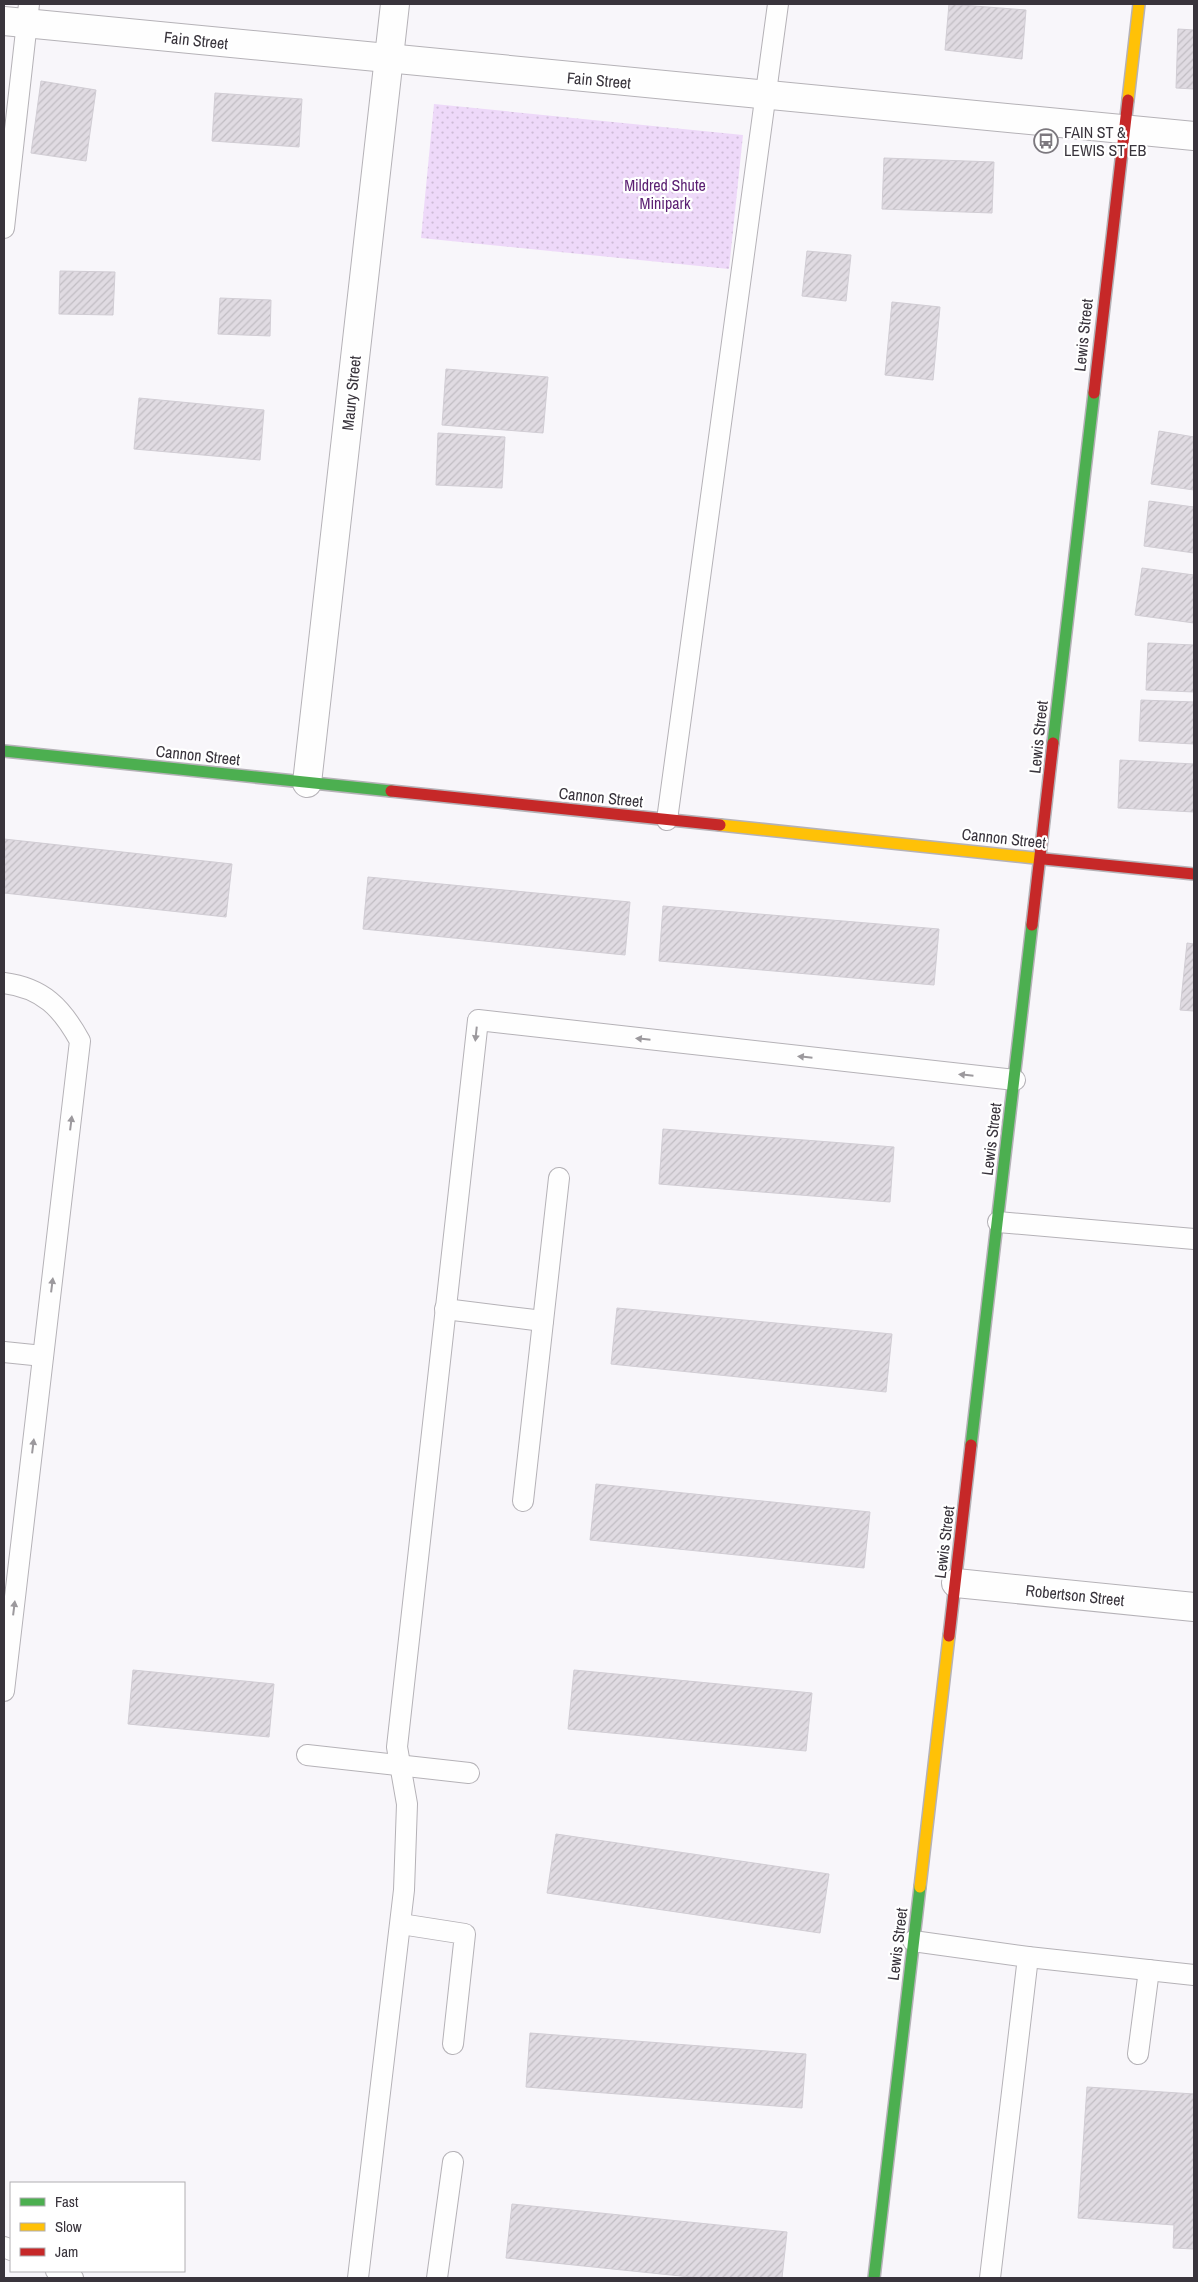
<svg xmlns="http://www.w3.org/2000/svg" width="1198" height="2282" viewBox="0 0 1198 2282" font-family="'Archivo Narrow',sans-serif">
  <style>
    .grass { fill: url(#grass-dots) }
    .building { fill: url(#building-hatch); stroke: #d1cdd4 }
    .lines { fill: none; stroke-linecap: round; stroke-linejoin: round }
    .lane-casing { stroke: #b5b2b7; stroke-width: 22 }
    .street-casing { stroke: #b5b2b7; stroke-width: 30 }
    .fast-casing { stroke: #b5b2b7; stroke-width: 14 }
    .slow-casing { stroke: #b5b2b7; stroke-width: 14 }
    .jam-casing { stroke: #b5b2b7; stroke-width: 14 }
    .lane { stroke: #fefefe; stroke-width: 20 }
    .street { stroke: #fefefe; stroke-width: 28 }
    .fast { stroke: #4caf50; stroke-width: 11 }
    .slow { stroke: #ffc107; stroke-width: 11 }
    .jam { stroke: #c62828; stroke-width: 11 }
    .oneway { fill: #9c999d }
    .labels { text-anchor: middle; stroke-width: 4.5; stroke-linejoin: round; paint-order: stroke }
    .street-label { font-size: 16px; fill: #39343c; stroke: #fff }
    .poi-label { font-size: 16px; fill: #39343c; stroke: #fff; text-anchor: start }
    .park-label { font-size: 16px; fill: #5b1f72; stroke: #fff }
  </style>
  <defs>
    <pattern id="grass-dots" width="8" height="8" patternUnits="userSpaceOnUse" patternTransform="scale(1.25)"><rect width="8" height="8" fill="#eed9f9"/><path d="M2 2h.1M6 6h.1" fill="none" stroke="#cdbbd6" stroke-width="1.8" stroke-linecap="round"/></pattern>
    <pattern id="building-hatch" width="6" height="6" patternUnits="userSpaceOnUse" patternTransform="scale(1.25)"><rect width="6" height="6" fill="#e0dbe2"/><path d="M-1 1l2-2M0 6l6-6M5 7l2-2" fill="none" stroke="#c1bdc3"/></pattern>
  </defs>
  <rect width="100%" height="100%" fill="#f8f6fa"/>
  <path class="grass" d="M434,104L743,135L729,269L421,238Z"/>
  <g class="building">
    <path d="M949,4L1026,10L1022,59L945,50Z"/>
    <path d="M1178,29L1194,30V89L1176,88Z"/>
    <path d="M41,81L96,90L86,161L31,153Z"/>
    <path d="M215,93L302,99L299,147L212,141Z"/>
    <path d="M884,158L994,162L992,213L882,209Z"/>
    <path d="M807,251L851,255L846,301L802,296Z"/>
    <path d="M60,271L115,272L113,315L59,314Z"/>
    <path d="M220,298L271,300L270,336L218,334Z"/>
    <path d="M892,302L940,307L933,380L885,375Z"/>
    <path d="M446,369L548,377L543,433L442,425Z"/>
    <path d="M139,398L264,410L260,460L134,449Z"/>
    <path d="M1159,431L1194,437V490L1151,484Z"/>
    <path d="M438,433L505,437L502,488L436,485Z"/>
    <path d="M1149,501L1194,507V553L1144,546Z"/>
    <path d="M1142,568L1194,575V623L1135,615Z"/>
    <path d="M1148,643L1194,645V692L1146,690Z"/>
    <path d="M1141,700L1194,702V744L1139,741Z"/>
    <path d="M1120,760L1194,764V812L1118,808Z"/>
    <path d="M4,839L232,864L226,917L4,893Z"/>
    <path d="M368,877L630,902L625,955L363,929Z"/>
    <path d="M663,906L939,929L934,985L659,961Z"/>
    <path d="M1187,943L1194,944V1011L1180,1010Z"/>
    <path d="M663,1129L894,1147L890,1202L659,1184Z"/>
    <path d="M617,1308L892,1334L886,1392L611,1364Z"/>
    <path d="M596,1484L870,1512L864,1568L590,1540Z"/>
    <path d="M133,1670L274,1684L269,1737L128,1724Z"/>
    <path d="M574,1670L812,1693L806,1751L568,1729Z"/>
    <path d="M556,1834L829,1874L820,1933L547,1893Z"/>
    <path d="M530,2033L806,2054L802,2108L526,2087Z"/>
    <path d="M1087,2087L1194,2094V2249L1173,2248L1174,2225L1078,2218Z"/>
    <path d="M512,2204L787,2232L782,2278H700L506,2258Z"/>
  </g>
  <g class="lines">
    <g class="lane-casing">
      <g id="lane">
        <path d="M4,228L29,4"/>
        <path d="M667,820L778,4"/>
        <path d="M4,983C43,988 62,1008 80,1041L4,1691"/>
        <path d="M998,1222L1194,1239"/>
        <path d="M445,1309L543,1321"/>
        <path d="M4,1352L43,1356"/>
        <path d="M523,1501L559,1178"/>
        <path d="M307,1755L469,1773"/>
        <path d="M401,1924L465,1934L453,2044"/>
        <path d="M913,1941L1028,1957L990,2278"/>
        <path d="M1028,1957L1194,1975"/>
        <path d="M1138,2054L1149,1970"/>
        <path d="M4,2247L11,2250"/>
        <path d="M56,2271L73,2278"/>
        <path d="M358,2278L404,1890L407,1804L397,1747L478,1020L1015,1080"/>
        <path d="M437,2278L453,2162"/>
      </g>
    </g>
    <g class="street-casing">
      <g id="street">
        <path d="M4,21L1194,136"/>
        <path d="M307,783L395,4"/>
        <path d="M956,1583L1194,1607"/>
      </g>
    </g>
    <g class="fast-casing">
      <g id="fast">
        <path d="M1053,743L1094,393"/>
        <path d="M4,751L391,791"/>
        <path d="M971,1445L1032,925"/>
        <path d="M874,2278L920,1887"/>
      </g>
    </g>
    <g class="slow-casing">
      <g id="slow">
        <path d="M1128,100L1139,4"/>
        <path d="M720,825L1044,859"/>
        <path d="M920,1887L949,1636"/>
      </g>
    </g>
    <g class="jam-casing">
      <g id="jam">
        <path d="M1094,393L1128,100"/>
        <path d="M391,791L720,825"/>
        <path d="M1044,859L1194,874"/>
        <path d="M1032,925L1053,743"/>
        <path d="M949,1636L971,1445"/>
      </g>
    </g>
    <use href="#lane" class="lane"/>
    <use href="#street" class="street"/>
    <use href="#fast" class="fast"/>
    <use href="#slow" class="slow"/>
    <use href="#jam" class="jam"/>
  </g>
  <defs><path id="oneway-solid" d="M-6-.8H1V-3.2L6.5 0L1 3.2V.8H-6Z" transform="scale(1.25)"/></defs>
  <g class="oneway">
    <use href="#oneway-solid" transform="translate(476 1034) rotate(96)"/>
    <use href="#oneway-solid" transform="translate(643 1039) rotate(-174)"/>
    <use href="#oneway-solid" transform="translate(805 1057) rotate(-174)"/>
    <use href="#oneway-solid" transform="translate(966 1075) rotate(-174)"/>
    <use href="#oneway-solid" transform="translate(71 1123) rotate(-83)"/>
    <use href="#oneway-solid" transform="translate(52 1285) rotate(-83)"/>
    <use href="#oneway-solid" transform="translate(33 1446) rotate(-83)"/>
    <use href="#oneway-solid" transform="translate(14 1608) rotate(-83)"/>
  </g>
  <defs>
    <g id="bus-ring" transform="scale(1.25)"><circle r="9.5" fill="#fff" stroke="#7c787e" stroke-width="1.5"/><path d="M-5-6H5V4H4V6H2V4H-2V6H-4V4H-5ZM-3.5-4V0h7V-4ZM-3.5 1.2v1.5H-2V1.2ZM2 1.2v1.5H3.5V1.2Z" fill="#7c787e"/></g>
  </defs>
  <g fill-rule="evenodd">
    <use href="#bus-ring" x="1046" y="141"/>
  </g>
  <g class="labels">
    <g class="street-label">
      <text transform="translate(196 40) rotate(6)" y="6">Fain Street</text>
      <text transform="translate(599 80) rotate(5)" y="6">Fain Street</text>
      <text transform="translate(1083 335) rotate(-84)" y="6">Lewis Street</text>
      <text transform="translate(351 393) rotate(-84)" y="6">Maury Street</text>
      <text transform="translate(1038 737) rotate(-84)" y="6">Lewis Street</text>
      <text transform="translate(198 755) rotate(6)" y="6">Cannon Street</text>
      <text transform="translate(601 797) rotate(6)" y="6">Cannon Street</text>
      <text transform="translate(1004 838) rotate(6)" y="6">Cannon Street</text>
      <text transform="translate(991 1139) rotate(-83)" y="6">Lewis Street</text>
      <text transform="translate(944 1542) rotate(-83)" y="6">Lewis Street</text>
      <text transform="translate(1075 1595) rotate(6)" y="6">Robertson Street</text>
      <text transform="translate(897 1944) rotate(-83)" y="6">Lewis Street</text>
    </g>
    <g class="poi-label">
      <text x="1064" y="138">FAIN ST &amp;<tspan x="1064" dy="18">LEWIS ST EB</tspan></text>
    </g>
    <g class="park-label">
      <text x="665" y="191">Mildred Shute<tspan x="665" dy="18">Minipark</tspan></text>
    </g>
  </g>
  <rect width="1198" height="2282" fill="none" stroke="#39343c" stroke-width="10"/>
  <rect x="10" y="2182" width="175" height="90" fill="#ffffff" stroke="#b0aeb1"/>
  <rect x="20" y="2198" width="25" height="8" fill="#4caf50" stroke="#b0aeb1"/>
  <text x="55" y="2207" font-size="15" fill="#39343c">Fast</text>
  <rect x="20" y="2223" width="25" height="8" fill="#ffc107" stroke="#b0aeb1"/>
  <text x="55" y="2232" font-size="15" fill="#39343c">Slow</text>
  <rect x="20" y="2248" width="25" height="8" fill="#c62828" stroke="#b0aeb1"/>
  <text x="55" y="2257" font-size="15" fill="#39343c">Jam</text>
</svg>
